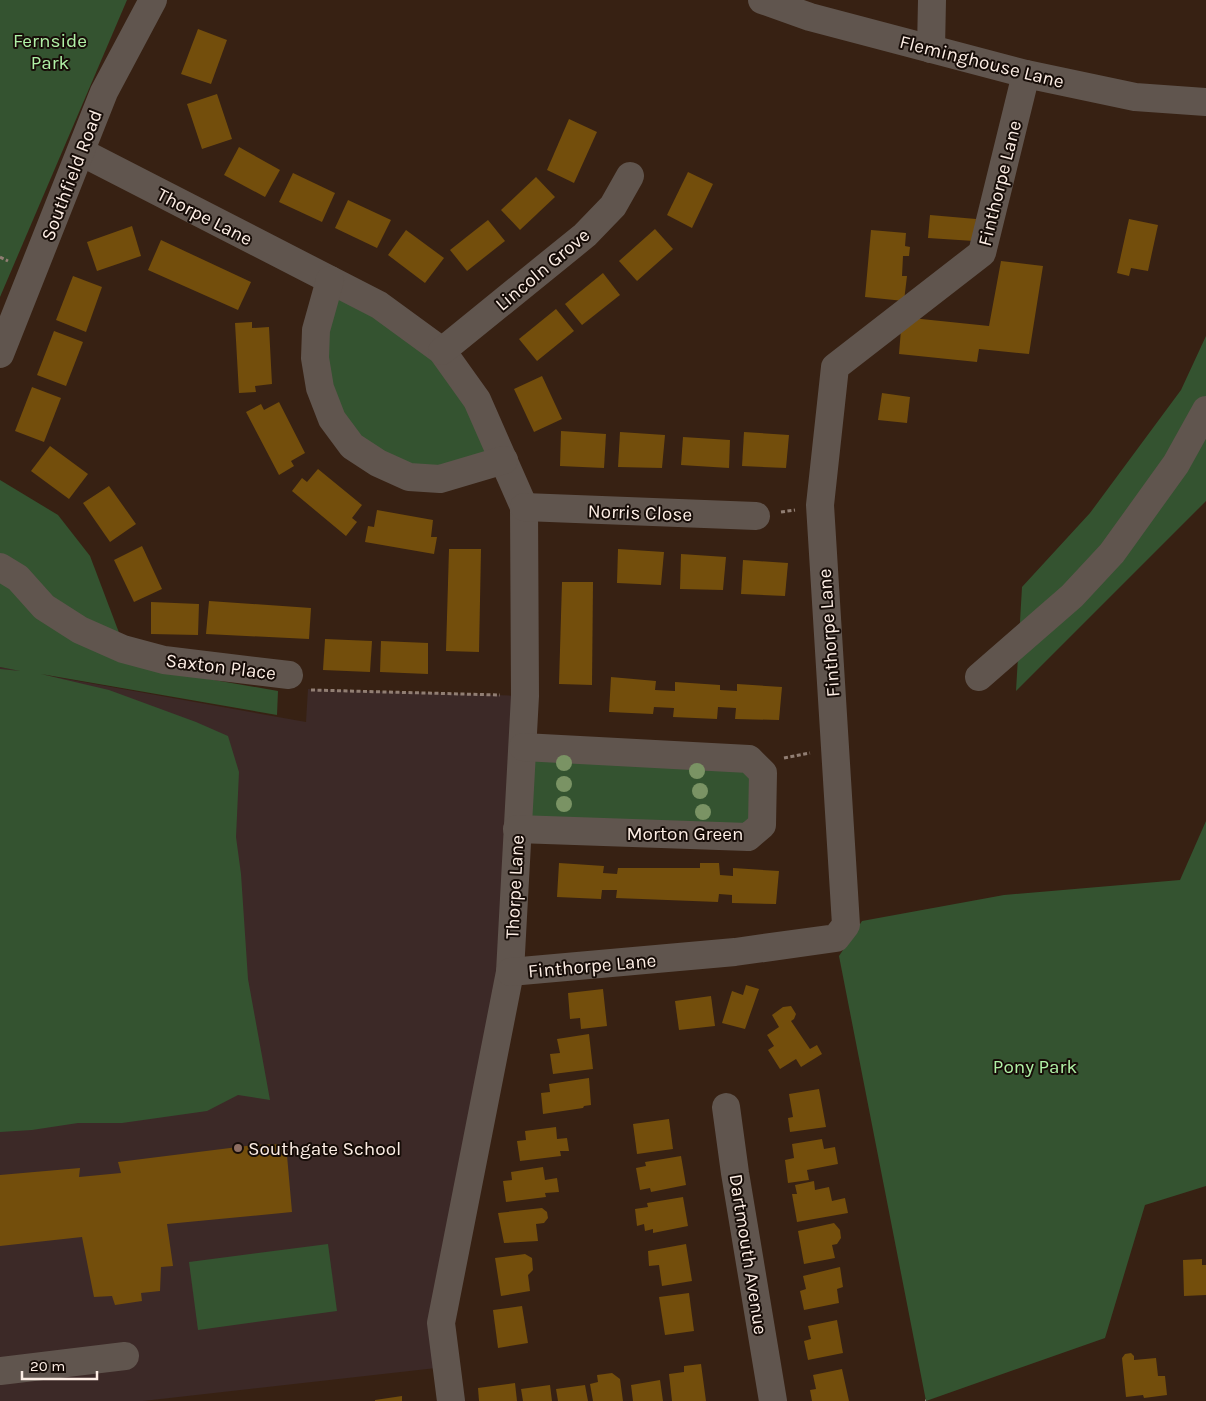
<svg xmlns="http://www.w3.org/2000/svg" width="1206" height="1401" viewBox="0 0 1206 1401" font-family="Karla,sans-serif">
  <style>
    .education { fill: #3c2927 }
    .green { fill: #345330 }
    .building { fill: #734e0c }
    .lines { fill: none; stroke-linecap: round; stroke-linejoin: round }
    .path { stroke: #917e73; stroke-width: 3; stroke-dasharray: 4 2.5; stroke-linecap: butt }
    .minor { stroke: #60554e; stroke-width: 28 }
    .tree { fill: #7a9364 }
    .education-dot { fill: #8d6e63; stroke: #170d08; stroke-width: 2 }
    .labels { text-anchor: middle; stroke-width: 4; stroke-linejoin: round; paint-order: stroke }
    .park-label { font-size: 19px; fill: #b0f1a6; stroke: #170d08 }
    .street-label { font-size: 19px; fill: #fdeee5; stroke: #170d08 }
    .poi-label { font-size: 19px; fill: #fdeee5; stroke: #170d08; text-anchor: start }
  </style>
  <rect width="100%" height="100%" fill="#372113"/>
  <path class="education" d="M0,667L306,722L308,689L525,696L510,972L441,1323L454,1366L143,1401H0Z"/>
  <g class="green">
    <path d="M0,0H127L0,297Z"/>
    <path d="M330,280L442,351L504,460L440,479L378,463L320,388Z"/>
    <path d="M1206,336V501L1016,691L1022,587L1090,513L1181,390Z"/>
    <path d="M0,480L58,515L90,556L121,638L89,625L0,555Z"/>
    <path d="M0,578L162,671L278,691L277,715L41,674L109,690L196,722L228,736L239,772L236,837L241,874L248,979L270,1100L238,1095L207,1111L122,1123H78L32,1130L0,1132V669L20,671L0,667Z"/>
    <path d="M523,747L749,759L762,825L517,829Z"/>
    <path d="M1206,821V1186L1145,1205L1105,1338L926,1401L839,956L862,921L1004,895L1180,880Z"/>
    <path d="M328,1244L337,1311L198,1330L189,1262Z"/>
  </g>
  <g class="building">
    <path d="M198,29L227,40L211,84L181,74Z"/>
    <path d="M217,94L232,139L202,149L187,104Z"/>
    <path d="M569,119L597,132L574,183L547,170Z"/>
    <path d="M239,147L280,170L265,197L224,175Z"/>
    <path d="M688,172L713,184L692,228L667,215Z"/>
    <path d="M293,173L335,193L322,222L279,202Z"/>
    <path d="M536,177L555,197L520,230L501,210Z"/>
    <path d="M348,200L391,220L377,248L335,228Z"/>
    <path d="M930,215L976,219L974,241L928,238Z"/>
    <path d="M1129,219L1158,225L1148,271L1131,268L1129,276L1117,273Z"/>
    <path d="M488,220L505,241L467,271L450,250Z"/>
    <path d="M132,226L141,256L97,271L87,242Z"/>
    <path d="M655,229L673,249L637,281L619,261Z"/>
    <path d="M406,230L444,258L425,283L388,255Z"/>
    <path d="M871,230L906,233L905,246L910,247L909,256H903L902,276H907L904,301L865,297Z"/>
    <path d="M161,240L251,282L238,310L148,270Z"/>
    <path d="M1001,261L1043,266L1029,354L979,349L977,362L899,354L902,317L989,326Z"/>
    <path d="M603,273L620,295L582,325L565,304Z"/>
    <path d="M73,276L102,287L86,332L56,320Z"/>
    <path d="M556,309L574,331L537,361L519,339Z"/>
    <path d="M252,322V328L269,327L272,384L255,386L256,392L239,393L235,323Z"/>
    <path d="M54,331L83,342L66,386L37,375Z"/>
    <path d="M542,376L562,419L534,432L514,389Z"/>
    <path d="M32,387L61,398L44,442L15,431Z"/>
    <path d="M882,393L910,397L907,423L878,420Z"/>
    <path d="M279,402L305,453L291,461L294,466L279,475L246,412L261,404L264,410Z"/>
    <path d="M561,431L606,434L604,468L560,466Z"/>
    <path d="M620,432L665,435L662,468L618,467Z"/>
    <path d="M744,432L789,435L786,468L742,466Z"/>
    <path d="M683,437L730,440L729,468L681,465Z"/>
    <path d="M50,446L88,474L69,499L31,471Z"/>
    <path d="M318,469L362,505L352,518L357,522L346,536L292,491L302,478L307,482Z"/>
    <path d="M109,486L136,524L110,542L83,503Z"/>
    <path d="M377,510L433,520L431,537H437L434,554L365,542L368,526L374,527Z"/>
    <path d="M142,546L162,589L134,602L114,560Z"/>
    <path d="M449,549H481L479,652L446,651Z"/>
    <path d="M618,549L664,552L661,585L617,583Z"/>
    <path d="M681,554L726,557L723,590L680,589Z"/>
    <path d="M743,560L788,563L785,596L741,594Z"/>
    <path d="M562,582H593L592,685L559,684Z"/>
    <path d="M209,601L311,608L309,639L206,634Z"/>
    <path d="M151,602L199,604L198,635L151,634Z"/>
    <path d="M325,639L372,641L370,672L323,670Z"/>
    <path d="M381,641L428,643V674L380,672Z"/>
    <path d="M611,677L656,681L655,690L675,691V682L720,685V690L737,691V684L782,687L779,720L735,719L736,708L718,707L717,719L673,717L674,708L654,707L653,714L609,712Z"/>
    <path d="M559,863L604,866L603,873L617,874L618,868H700V863H719L720,875L733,876V868L779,871L776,904L732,903V895L719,894L718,902L616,898L617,890H602L601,899L557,897Z"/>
    <path d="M746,985L759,989L745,1029L722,1023L732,991L743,995Z"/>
    <path d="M603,989L607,1026L581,1029L580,1018L570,1019L568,993Z"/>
    <path d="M711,996L715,1026L679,1030L675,1001Z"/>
    <path d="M791,1006L796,1014L794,1019L791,1021L810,1049L817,1045L822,1054L801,1067L796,1059L780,1069L768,1050L774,1046L767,1035L779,1027L772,1015L783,1007Z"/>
    <path d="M589,1034L593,1069L553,1074L550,1054L560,1053L557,1039Z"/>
    <path d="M589,1078L591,1105L584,1106L583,1108L543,1114L541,1093L550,1092L549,1084Z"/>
    <path d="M819,1089L826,1127L790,1132L788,1118L793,1117L789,1094Z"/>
    <path d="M669,1119L673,1149L637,1154L633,1124Z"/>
    <path d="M556,1127L557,1139L567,1138L569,1151H560L561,1156L520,1161L517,1141L526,1140L525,1131Z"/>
    <path d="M822,1139L824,1149L835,1147L838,1164L807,1170L809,1180L788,1183L785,1160L794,1158L792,1144Z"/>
    <path d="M286,1144L292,1212L167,1224L173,1266L161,1267L160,1291L141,1293L142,1301L115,1305L112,1296L94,1297L82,1237L0,1246V1175L80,1168L79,1177L121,1173L118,1162L254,1145Z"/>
    <path d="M681,1156L686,1185L651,1192L650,1188L640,1190L636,1168L646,1166L645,1162Z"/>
    <path d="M543,1167L545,1180L557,1178L559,1192L545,1193L546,1197L506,1202L503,1181L512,1180L511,1172Z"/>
    <path d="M814,1181L815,1190L829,1187L832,1201L845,1198L848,1213L797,1222L792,1194H797L795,1185Z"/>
    <path d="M683,1197L688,1226L653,1233V1229L645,1231L644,1224L637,1226L635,1209L648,1207L647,1203Z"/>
    <path d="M542,1208L547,1212L548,1218L544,1223L536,1224L538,1241L504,1243L498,1213Z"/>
    <path d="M834,1223L840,1230L841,1238L837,1244L832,1245L835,1258L804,1264L798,1231Z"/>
    <path d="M686,1244L692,1281L662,1286L659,1265L649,1266L648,1251Z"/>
    <path d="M525,1254L532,1258L533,1270L528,1275L530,1291L501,1296L495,1258Z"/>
    <path d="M1202,1259V1265H1206V1295L1184,1296L1183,1260Z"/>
    <path d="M840,1267L843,1287L837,1289L839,1303L804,1310L800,1291L806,1289L803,1276Z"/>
    <path d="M689,1293L694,1331L665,1335L659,1297Z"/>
    <path d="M522,1306L528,1343L498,1348L493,1310Z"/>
    <path d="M837,1320L843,1353L808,1360L804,1341L811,1339L808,1326Z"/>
    <path d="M1131,1353L1134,1356V1360L1156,1358L1158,1376H1165L1167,1395L1144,1398L1143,1395L1126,1397L1122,1358L1125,1354Z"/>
    <path d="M701,1364L706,1401H672L669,1374L684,1372V1366Z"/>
    <path d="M842,1369L849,1401H812L810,1390L816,1389L813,1375Z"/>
    <path d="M612,1373L620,1379L623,1401H593L590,1384L598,1382L597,1375Z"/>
    <path d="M660,1380L663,1401H633L631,1385Z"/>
    <path d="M515,1383L517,1401H479L478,1388Z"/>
    <path d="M550,1385L552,1401H523L521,1389Z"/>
    <path d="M585,1385L588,1401H558L556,1389Z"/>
    <path d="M402,1396V1401H375V1400Z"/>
  </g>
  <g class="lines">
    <g class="path">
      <path d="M0,257L8,261"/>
      <path d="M781,512L795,510"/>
      <path d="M311,690L500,695"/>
      <path d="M784,758L810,753"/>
      <path d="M925,1401H926"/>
    </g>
    <g class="minor">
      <path d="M762,0L810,17L1026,74L1135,97L1206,102"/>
      <path d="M931,49L932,0"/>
      <path d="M81,152L379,305L442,351L477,400L524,507L525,696L510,972L441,1323L451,1401"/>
      <path d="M330,280L316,330L315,358L320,388L332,419L352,446L378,463L409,477L440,479L504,460"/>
      <path d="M442,351L585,235L613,206L630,176"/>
      <path d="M0,354L104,92L153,0"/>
      <path d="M524,507L756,516"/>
      <path d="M0,567L18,578L44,607L80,630L123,649L164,660L289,675"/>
      <path d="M979,677L1072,596L1112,553L1176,464L1206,410"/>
      <path d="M517,829L748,837L762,825L763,773L749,759L523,747"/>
      <path d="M510,972L735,952L836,938L846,925L820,505L835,367L982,253L1026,74"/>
      <path d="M726,1107L735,1173L773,1401"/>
      <path d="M0,1371L125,1356"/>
    </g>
  </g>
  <g class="tree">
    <circle cx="564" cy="763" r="8"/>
    <circle cx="697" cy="771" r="8"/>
    <circle cx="564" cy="784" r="8"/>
    <circle cx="700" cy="791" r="8"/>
    <circle cx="564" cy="804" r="8"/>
    <circle cx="703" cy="812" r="8"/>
  </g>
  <circle class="education-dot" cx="238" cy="1148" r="5"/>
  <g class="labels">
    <g class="park-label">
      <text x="50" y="47">Fernside<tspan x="50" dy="22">Park</tspan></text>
      <text x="1035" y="1073">Pony Park</text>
    </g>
    <g class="street-label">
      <text transform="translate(982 61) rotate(14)" y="7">Fleminghouse Lane</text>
      <text transform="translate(71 175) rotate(-69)" y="7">Southfield Road</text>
      <text transform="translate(999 183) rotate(-76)" y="7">Finthorpe Lane</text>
      <text transform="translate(205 216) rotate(27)" y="7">Thorpe Lane</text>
      <text transform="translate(542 269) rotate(-40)" y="7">Lincoln Grove</text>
      <text transform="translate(640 512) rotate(2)" y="7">Norris Close</text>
      <text transform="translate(828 633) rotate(-94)" y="7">Finthorpe Lane</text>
      <text transform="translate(221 666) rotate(7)" y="7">Saxton Place</text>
      <text x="685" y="840">Morton Green</text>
      <text transform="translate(514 887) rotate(-87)" y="7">Thorpe Lane</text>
      <text transform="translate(592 965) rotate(-5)" y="7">Finthorpe Lane</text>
      <text transform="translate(749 1254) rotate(81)" y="7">Dartmouth Avenue</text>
    </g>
    <g class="poi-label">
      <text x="248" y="1155">Southgate School</text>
    </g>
  </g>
  <path d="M22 1371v8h75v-8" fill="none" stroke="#fdeee5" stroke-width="2.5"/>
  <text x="30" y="1371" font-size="15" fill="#fdeee5" stroke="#170d08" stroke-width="4" paint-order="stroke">20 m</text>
</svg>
